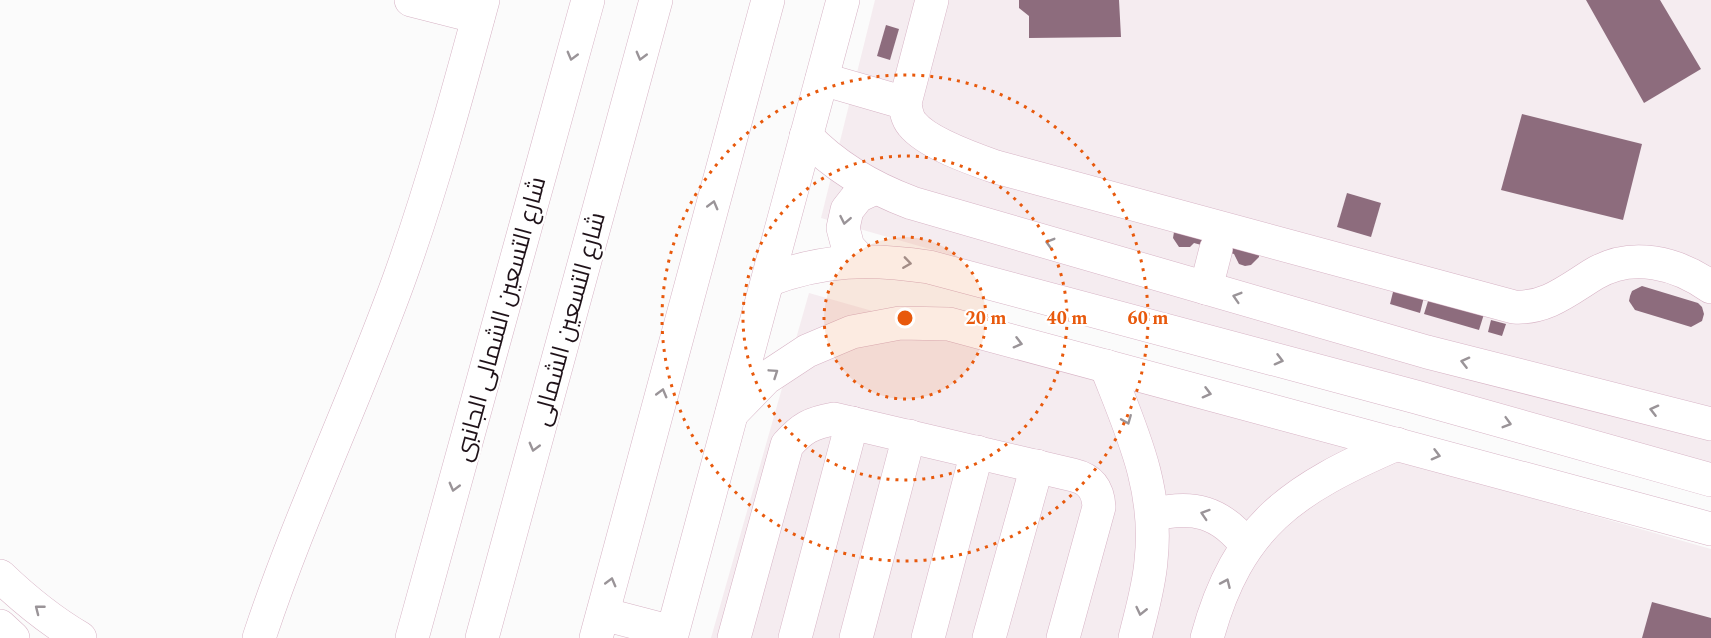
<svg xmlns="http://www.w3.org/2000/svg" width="1711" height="638" viewBox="0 0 1711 638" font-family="Spectral,Cairo,serif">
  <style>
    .built { fill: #f5ecf0 }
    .building { fill: #8d6c7d }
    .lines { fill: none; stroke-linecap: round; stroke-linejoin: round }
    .minor-casing { stroke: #d7b3c5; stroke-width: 34 }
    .major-casing { stroke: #d7b3c5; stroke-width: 34 }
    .minor { stroke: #fff; stroke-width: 33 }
    .major { stroke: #fff; stroke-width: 33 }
    .oneway { stroke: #9a9498 }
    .ring { fill: none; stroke: #e8590c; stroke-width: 3; stroke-dasharray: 3 6 }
    .labels { text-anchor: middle; stroke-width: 4.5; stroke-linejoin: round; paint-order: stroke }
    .street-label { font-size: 24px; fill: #1f1219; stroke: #fff }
    .centre { fill: #e8590c; stroke: #fff; stroke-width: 3 }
    .ring-label { font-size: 18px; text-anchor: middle; font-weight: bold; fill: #e8590c; stroke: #fff; stroke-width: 4.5; stroke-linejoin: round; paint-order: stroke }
  </style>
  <rect width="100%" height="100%" fill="#fbfbfb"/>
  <g class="built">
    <path d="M875,0H1711V472L821,218Z"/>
    <path d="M809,293L1711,549V638H711Z"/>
  </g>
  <g class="building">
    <path d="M1019,0H1119L1121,37L1029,38V16L1019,8Z"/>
    <path d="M1586,0H1660L1701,69L1644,103Z"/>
    <path d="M886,25L899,29L890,60L877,56Z"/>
    <path d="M1522,114L1642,144L1623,220L1501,190Z"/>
    <path d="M1347,193L1381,203L1371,237L1337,227Z"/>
    <path d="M1177,228L1259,251V257L1251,265L1245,266L1239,264L1234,254L1194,243L1190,247H1179L1173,238L1174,232Z"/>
    <path d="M1642,286L1698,303L1702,307L1704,314L1702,321L1691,327L1635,310L1629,301L1630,296L1632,291Z"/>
    <path d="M1394,288L1424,297L1420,313L1390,304Z"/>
    <path d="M1429,298L1484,314L1479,330L1424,314Z"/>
    <path d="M1491,320L1506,324L1502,336L1488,332Z"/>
    <path d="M1652,602L1711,618V638H1642Z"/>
  </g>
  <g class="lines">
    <g class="minor-casing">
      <g id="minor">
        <path d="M411,0L478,17"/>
        <path d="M932,0L905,103C906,111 907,118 912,124C927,143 973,159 996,167L1514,307C1546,309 1568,290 1594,274C1632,251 1677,263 1711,287"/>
        <path d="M822,79L905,103"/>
        <path d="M806,136C836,168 872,188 912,203L1427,352L1711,424"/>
        <path d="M860,260L848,247L843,228L847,210L858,196L875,188"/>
        <path d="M768,280C824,259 870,258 929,267L1416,397L1711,480"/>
        <path d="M1206,288L1216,249"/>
        <path d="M1106,366C1132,432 1159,489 1151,561C1149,587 1141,613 1135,638"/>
        <path d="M732,413L766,378L807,351L852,332L900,323L949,324L1711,529"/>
        <path d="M1152,515C1193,504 1221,512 1247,546"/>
        <path d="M0,576C24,599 51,621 80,638"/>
        <path d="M0,626L13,638"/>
        <path d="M259,638C300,514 357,397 401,274C433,184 458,92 483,0"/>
        <path d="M671,638L843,0"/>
        <path d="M734,638L787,445C802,428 811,423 834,419L1073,475C1090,479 1098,489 1099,507L1063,638"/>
        <path d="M795,638L852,423"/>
        <path d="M856,638L909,436"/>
        <path d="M928,638L977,452"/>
        <path d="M989,638L1037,466"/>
        <path d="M1207,638C1238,524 1293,489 1397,444"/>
      </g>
    </g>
    <g class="major-casing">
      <g id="major">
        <path d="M603,614L672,632"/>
        <path d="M412,638L588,0"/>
        <path d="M482,638L656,0"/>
        <path d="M596,638L768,0"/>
      </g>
    </g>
    <use href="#minor" class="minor"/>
    <use href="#major" class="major"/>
  </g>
  <defs><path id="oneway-chevron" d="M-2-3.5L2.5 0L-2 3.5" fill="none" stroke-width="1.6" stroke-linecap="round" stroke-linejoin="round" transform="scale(1.5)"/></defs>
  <g class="oneway">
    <use href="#oneway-chevron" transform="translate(572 56) rotate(105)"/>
    <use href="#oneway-chevron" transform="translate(641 56) rotate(105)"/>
    <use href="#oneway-chevron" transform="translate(713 205) rotate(-75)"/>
    <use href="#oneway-chevron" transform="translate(845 220) rotate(101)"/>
    <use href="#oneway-chevron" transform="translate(1050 243) rotate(-164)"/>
    <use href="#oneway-chevron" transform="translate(907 263) rotate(8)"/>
    <use href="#oneway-chevron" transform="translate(1237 297) rotate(-163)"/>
    <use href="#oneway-chevron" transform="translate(1018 343) rotate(15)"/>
    <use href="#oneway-chevron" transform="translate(1279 360) rotate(15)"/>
    <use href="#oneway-chevron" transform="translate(1465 362) rotate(-166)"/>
    <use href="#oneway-chevron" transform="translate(774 373) rotate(-34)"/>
    <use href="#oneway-chevron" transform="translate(662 393) rotate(-75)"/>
    <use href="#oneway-chevron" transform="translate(1207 393) rotate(15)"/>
    <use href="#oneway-chevron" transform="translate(1654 410) rotate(-166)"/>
    <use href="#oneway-chevron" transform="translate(1127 420) rotate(68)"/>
    <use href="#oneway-chevron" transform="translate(1507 423) rotate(16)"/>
    <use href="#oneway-chevron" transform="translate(534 447) rotate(105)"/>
    <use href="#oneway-chevron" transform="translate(1436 455) rotate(15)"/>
    <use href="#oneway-chevron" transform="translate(454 487) rotate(105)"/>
    <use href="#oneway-chevron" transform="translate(1205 514) rotate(-162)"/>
    <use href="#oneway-chevron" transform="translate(611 582) rotate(-75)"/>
    <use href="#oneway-chevron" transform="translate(1226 583) rotate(-66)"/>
    <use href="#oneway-chevron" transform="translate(39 609) rotate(-142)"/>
    <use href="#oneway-chevron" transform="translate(1141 611) rotate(103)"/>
  </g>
  <circle cx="905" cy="318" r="81" fill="#e8590c" fill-opacity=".12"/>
  <g class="ring">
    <circle cx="905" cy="318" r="81"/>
    <circle cx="905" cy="318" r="162"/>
    <circle cx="905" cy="318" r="243"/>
  </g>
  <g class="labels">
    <g class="street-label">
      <text transform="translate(500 319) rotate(-75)" y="8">شارع التسعين الشمالى الجانبى</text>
      <text transform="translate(569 319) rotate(-75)" y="8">شارع التسعين الشمالى</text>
    </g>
  </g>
  <circle cx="905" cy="318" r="9" class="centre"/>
  <g class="ring-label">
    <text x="986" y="324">20 m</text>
    <text x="1067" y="324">40 m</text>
    <text x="1148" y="324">60 m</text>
  </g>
</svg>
